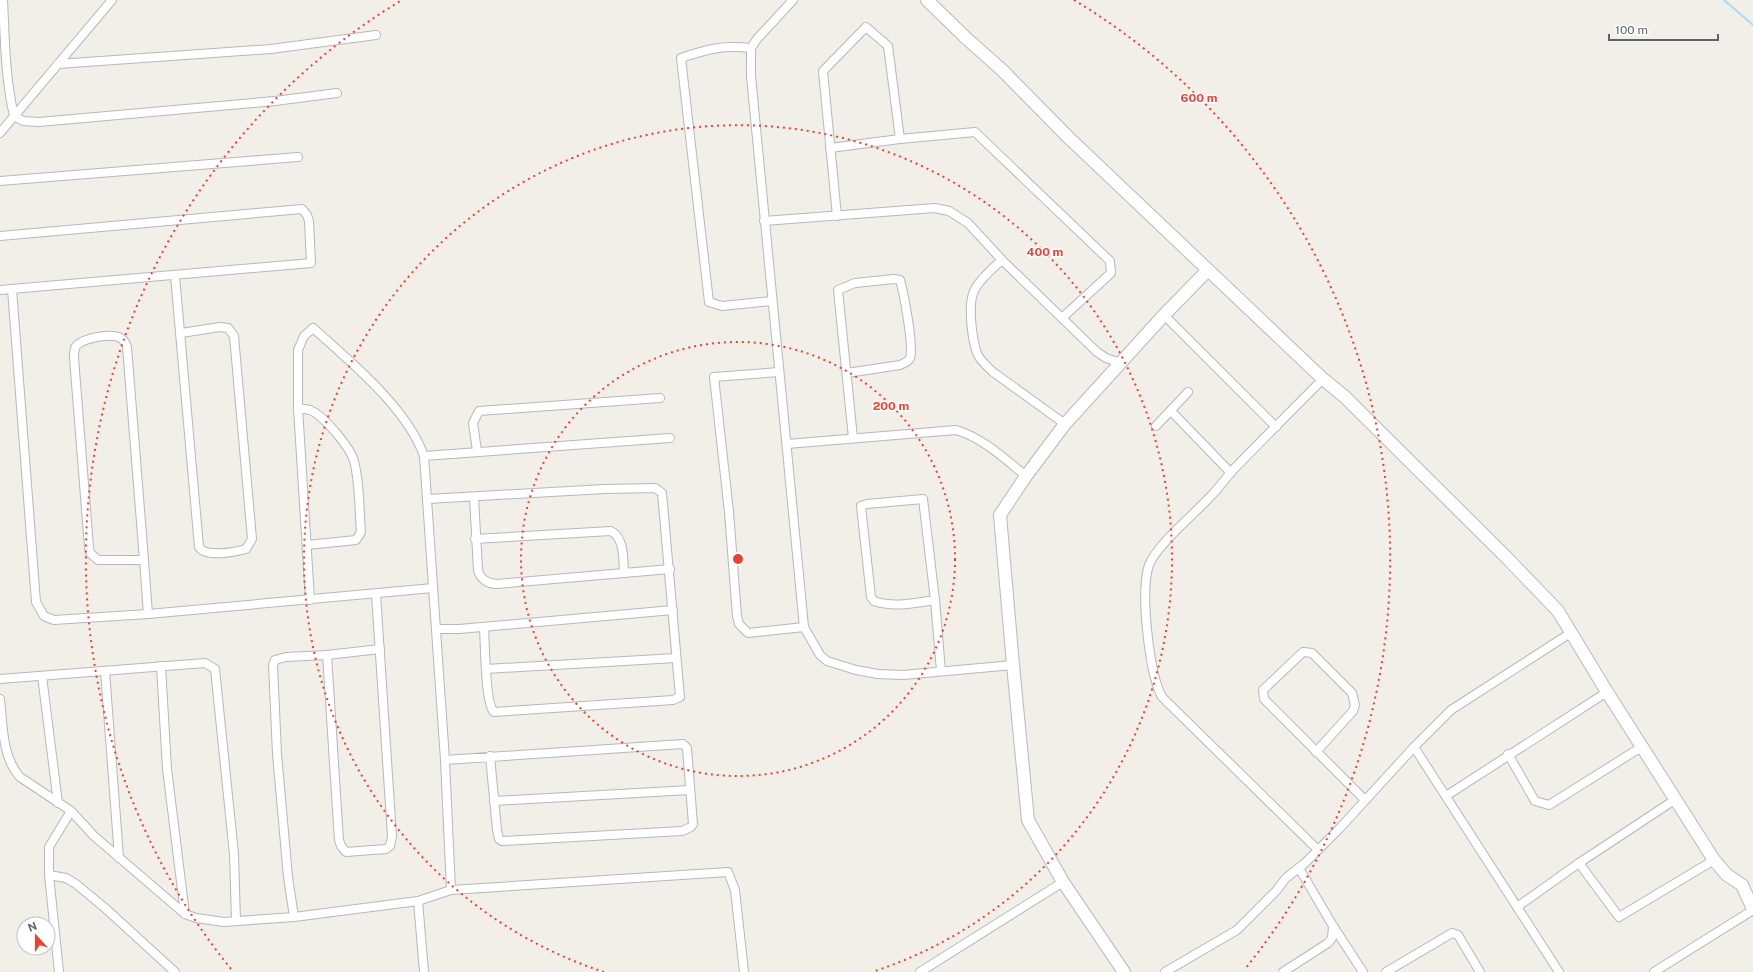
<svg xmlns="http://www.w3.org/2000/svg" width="1753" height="972" viewBox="0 0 1753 972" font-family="'Public Sans',sans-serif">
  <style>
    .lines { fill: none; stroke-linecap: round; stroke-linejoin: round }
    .stream { stroke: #aadaff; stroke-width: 2 }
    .street-casing { stroke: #b5b8bc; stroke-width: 10 }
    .secondary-casing { stroke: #b6babf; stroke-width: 14 }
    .street { stroke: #fff; stroke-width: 8 }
    .secondary { stroke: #fff; stroke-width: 12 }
    .ring { fill: none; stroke: #ea4335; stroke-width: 2; stroke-dasharray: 2 4 }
    .centre { fill: #ea4335; stroke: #fff; stroke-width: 2 }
    .ring-label { font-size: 12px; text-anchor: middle; font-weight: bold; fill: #ea4335; stroke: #fff; stroke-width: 3; stroke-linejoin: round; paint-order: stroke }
  </style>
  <rect width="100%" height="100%" fill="#f1efe8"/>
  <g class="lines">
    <path class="stream" d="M1724,0L1753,25"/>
    <g class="street-casing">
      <g id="street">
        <path d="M3,0C5,39 5,77 14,116L23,121L39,122L275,101L337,93"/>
        <path d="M793,0L757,39L751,48V76L804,627L820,655L827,661L856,670L878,674L903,675L1013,665"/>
        <path d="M751,48C722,45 708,49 681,58L709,302L722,306L772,301"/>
        <path d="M58,64L271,49L376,35"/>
        <path d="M0,133L112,0"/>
        <path d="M830,148L900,139L975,132L1110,261L1111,273L1062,318"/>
        <path d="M0,181L298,157"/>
        <path d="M837,216L823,71L866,27L888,46L900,139"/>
        <path d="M764,221L935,208L949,211L968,223L1002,260L1097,352L1106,358L1121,363"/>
        <path d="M0,236L302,209L307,215L309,221L311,263L0,290"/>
        <path d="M1002,260C993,268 981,278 975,289C967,302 972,339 977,353C980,361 987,366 993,372L1065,424"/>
        <path d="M175,276L199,547C206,558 235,552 246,549L252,539L234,336L228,328L220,327L181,333"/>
        <path d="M12,289L36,602L44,616L54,620L148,614L433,588"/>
        <path d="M1164,315L1276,427"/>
        <path d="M779,372L714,377L729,512L737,616L739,624L748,633L804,627"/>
        <path d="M847,373L900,365C904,363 908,362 910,358C914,347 904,294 900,280L894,279L855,283L838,290L853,438"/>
        <path d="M298,408C302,409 307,409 310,410C324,416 350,447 354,461C360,483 359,509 361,532L356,540L307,545"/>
        <path d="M1171,411L1231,473"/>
        <path d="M1156,426L1188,392"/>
        <path d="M787,444L956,430C983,438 1005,459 1026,476"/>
        <path d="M477,451L473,423L479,411L660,398"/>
        <path d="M424,456L670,438"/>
        <path d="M474,497L478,570C480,579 488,584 497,584L670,569"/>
        <path d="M428,499L604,489L655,488L662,493L680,697L673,700L494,712C485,704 485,642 484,627"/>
        <path d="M475,539L611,531C625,539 623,559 624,573"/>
        <path d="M144,560L127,347C126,344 125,341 122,339C113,332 83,338 76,346C74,349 74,354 74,358L89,547L90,553L98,560H144L148,614"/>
        <path d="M310,600L298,408V350L304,336L313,328C351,362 407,408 424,456L445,760L451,890"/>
        <path d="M935,600C915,603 894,608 874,601L871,597L861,506L867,504L923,499L935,600L941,671"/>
        <path d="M436,629H459L673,610"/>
        <path d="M327,655L339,840L341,846L346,852L386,849L390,846L392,836L376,594"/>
        <path d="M161,666L167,769L185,914"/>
        <path d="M486,669L676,658"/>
        <path d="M105,671L119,858"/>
        <path d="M42,676L58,803"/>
        <path d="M0,679L205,663L215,669L234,854L236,921"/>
        <path d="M0,699C3,726 2,757 20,777L71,811L94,836L185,914L196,918L224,922L294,917L418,901L451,890L728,872L735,890L744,972"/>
        <path d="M1414,747L1559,972"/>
        <path d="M1316,752L1353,711L1355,705L1352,693L1312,653L1303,652L1263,690L1264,699L1365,800"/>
        <path d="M1508,754L1535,801L1549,805L1643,746"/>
        <path d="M445,760L683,744L687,748L693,824L691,827L682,831L502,841L499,839L497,830L490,756"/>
        <path d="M1446,796L1607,692"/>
        <path d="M494,801L690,790"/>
        <path d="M1318,850L1162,697C1149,673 1140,591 1149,565C1156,546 1194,514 1209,498C1217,490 1224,481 1231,472C1261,441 1292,410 1323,379"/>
        <path d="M1579,863L1619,917L1714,860"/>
        <path d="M1299,868L1333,926L1363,972"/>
        <path d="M49,875L66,878L76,884L105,908L175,972"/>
        <path d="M418,901L424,972"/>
        <path d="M1517,907L1579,863L1676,799"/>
        <path d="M294,917L288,877L277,754L273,665L275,660L286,657L327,655L380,649"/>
        <path d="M59,972L49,875V847L71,811"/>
        <path d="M920,972L1063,882"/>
        <path d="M1165,972L1237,930L1276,891L1286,878L1305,863L1339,829L1414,747L1451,710L1572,632"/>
        <path d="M1283,972L1328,943L1332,938L1333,926"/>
        <path d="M1386,972L1452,933L1458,935L1480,972"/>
        <path d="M1654,972L1753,910"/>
      </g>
    </g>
    <g class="secondary-casing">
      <g id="secondary">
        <path d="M927,0L966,38L1002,70L1068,137L1323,379L1345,397L1507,558L1558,611L1607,692L1714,860L1727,875L1742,885L1753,909"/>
        <path d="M1124,972L1063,882L1028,820L1013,665L1000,515L1026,476L1065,424L1164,315L1208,270"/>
      </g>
    </g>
    <use href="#street" class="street"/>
    <use href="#secondary" class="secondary"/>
  </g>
  <g class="ring">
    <circle cx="738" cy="559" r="217"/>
    <path d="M604 972A434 434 0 1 1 872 972"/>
    <path d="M231 969A652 652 0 0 1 402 0M1074 0A652 652 0 0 1 1245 969"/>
  </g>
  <circle cx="738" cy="559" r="6" class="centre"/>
  <g class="ring-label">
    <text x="1199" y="102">600 m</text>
    <text x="1045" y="256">400 m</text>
    <text x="891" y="410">200 m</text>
  </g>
  <g transform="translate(36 936) rotate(339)"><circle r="19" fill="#ffffff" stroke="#bfc1c3"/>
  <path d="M0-3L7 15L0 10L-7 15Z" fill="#ea4335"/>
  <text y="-6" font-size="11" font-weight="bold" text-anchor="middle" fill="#5f6368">N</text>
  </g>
  <path d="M1609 34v6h109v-6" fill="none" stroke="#5f6368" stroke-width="2"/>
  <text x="1615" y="34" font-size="12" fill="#5f6368" stroke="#ffffff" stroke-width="3" paint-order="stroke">100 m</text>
</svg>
